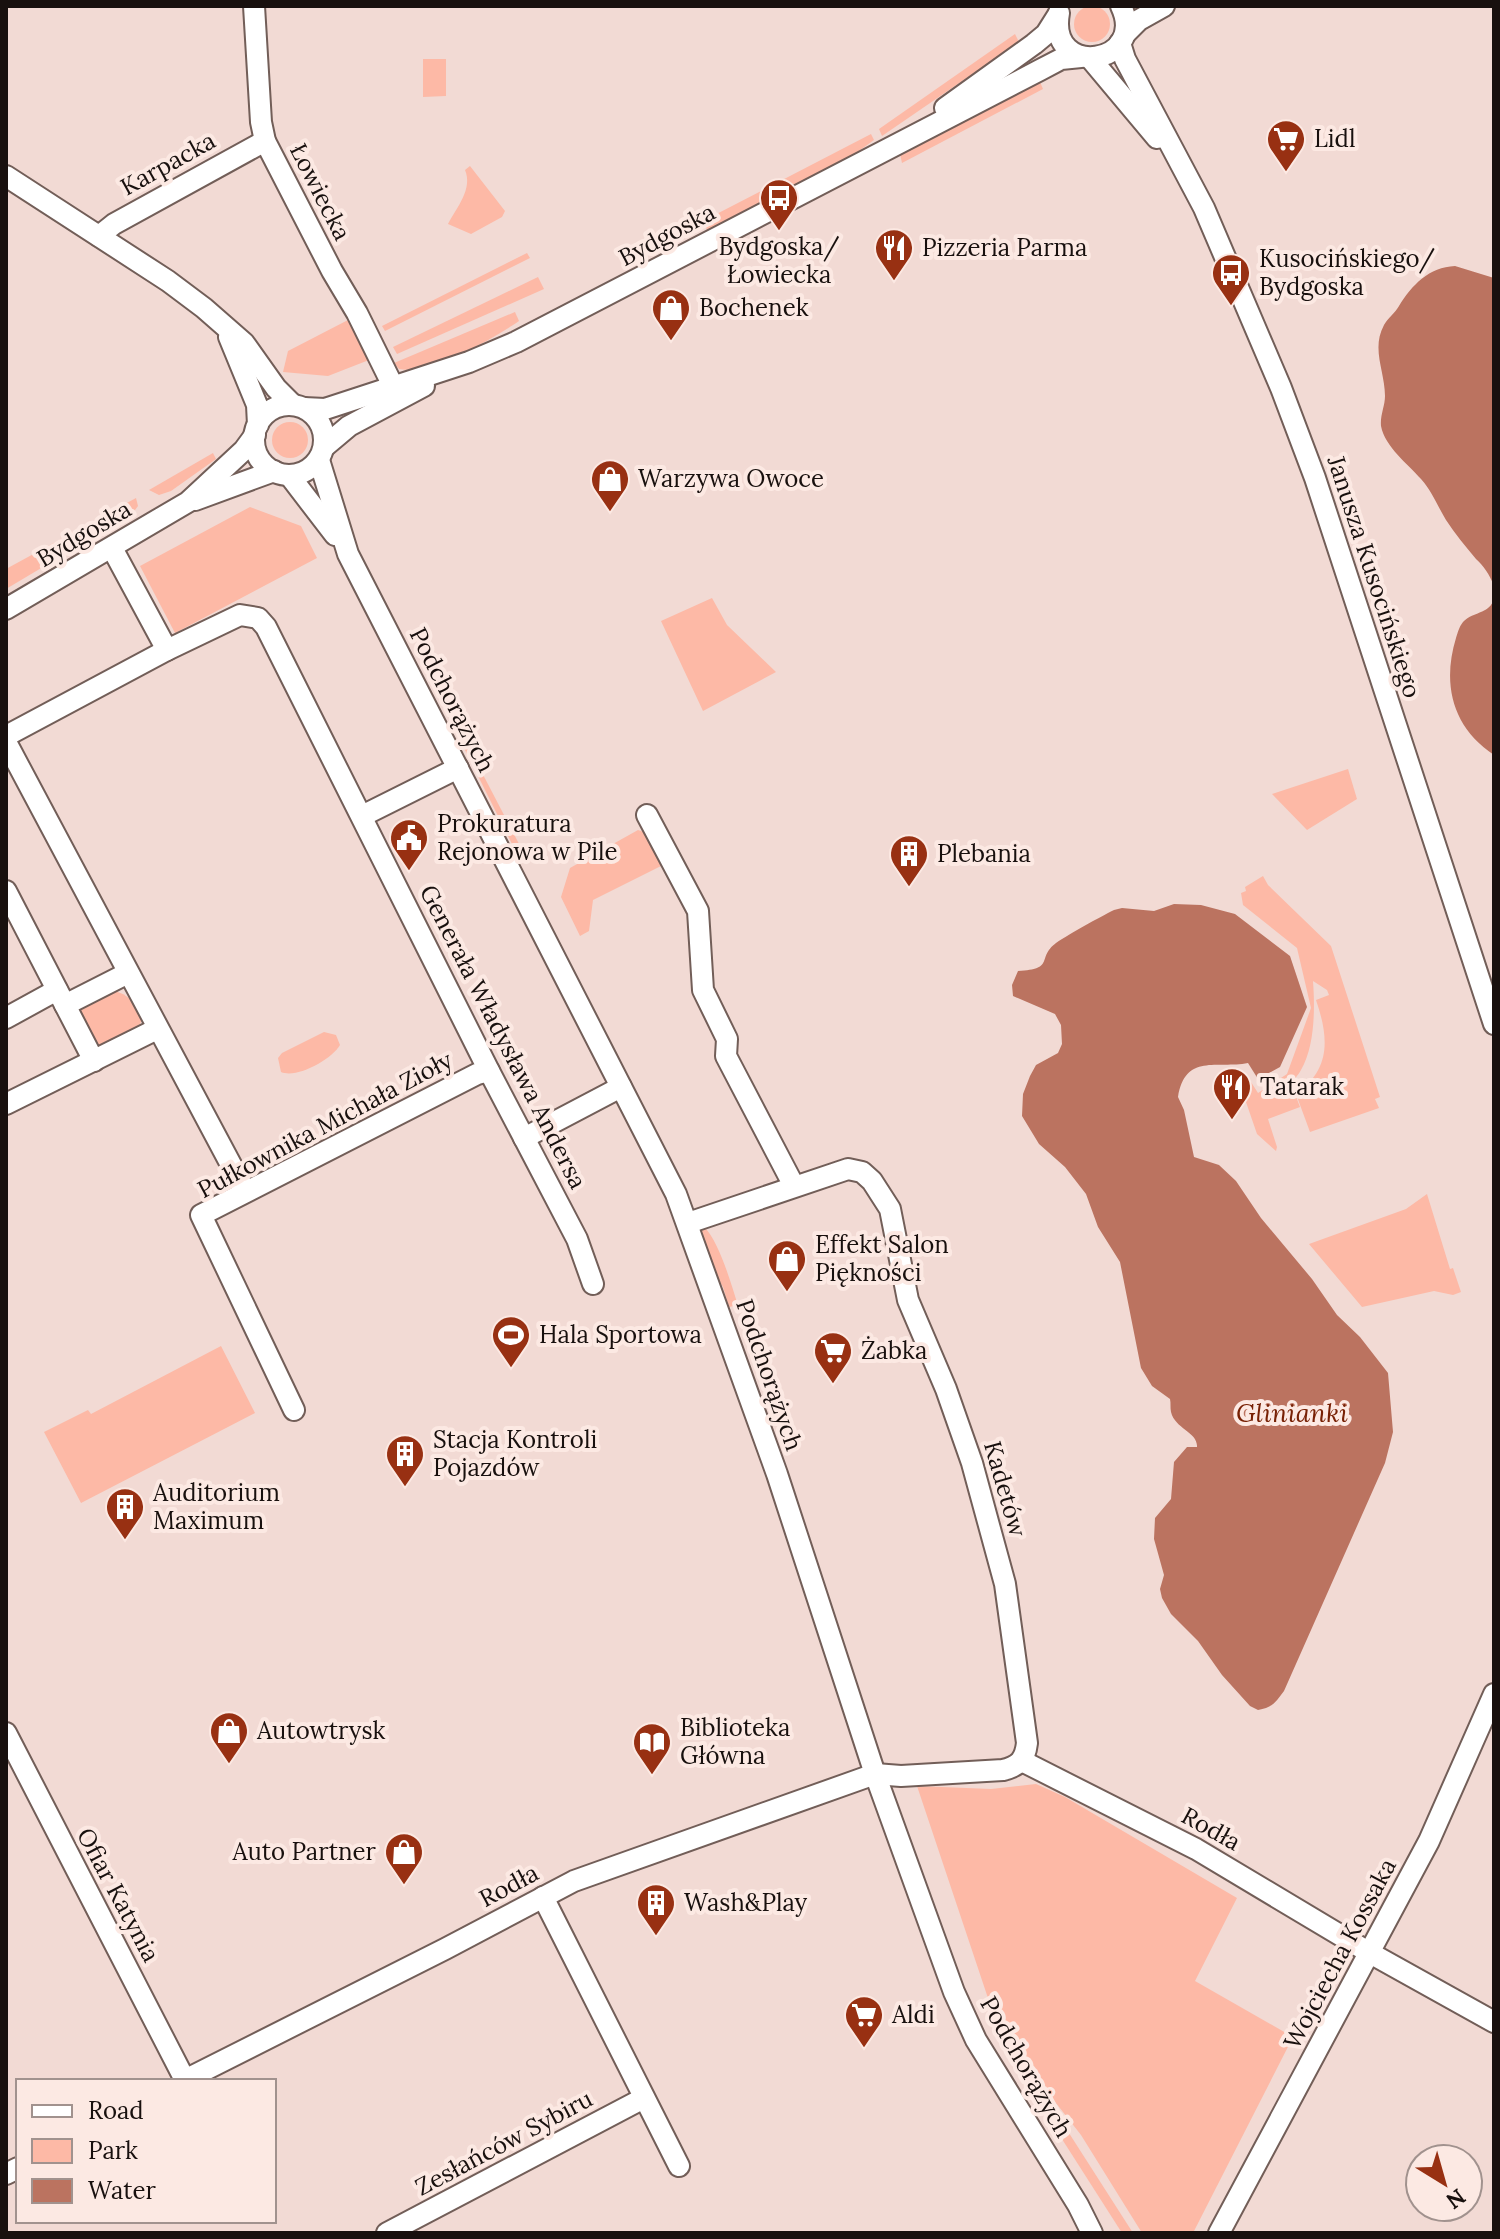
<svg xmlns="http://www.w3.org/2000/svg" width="1500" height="2239" viewBox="0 0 1500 2239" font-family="Lora,serif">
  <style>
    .green { fill: #fdb9a6 }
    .water { fill: #bb7360 }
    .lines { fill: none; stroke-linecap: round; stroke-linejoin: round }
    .minor-casing { stroke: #725e58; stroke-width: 24 }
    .minor { stroke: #fff; stroke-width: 20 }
    .labels { text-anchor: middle; stroke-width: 8; stroke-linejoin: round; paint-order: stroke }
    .poi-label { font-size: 24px; fill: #18100e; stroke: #fce9e3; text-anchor: start }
    .street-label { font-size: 24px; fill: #18100e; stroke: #fce9e3 }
    .water-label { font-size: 26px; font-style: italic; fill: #782105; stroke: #fce9e3 }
  </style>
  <rect width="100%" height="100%" fill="#f2dad4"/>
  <g class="green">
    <circle cx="1092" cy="24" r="18"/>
    <path d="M1015,34L1019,42L882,136L879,129Z"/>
    <path d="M423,59H446V96L423,97Z"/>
    <path d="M1040,82L1043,89L902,163L900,154Z"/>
    <path d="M871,134L874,140L852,156L708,232L703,221Z"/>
    <path d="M470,166L505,211L502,217L471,234L448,224C457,207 473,189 465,170Z"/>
    <path d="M527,253L530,258L385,331L382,326Z"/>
    <path d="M538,277L544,289L397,354L393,347Z"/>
    <path d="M515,312L519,321C493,339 430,375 399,369L394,363Z"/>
    <path d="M348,320L369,360L328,376L283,372L288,351Z"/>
    <circle cx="290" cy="440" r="18"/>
    <path d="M213,453L216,459L171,491L159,495L149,490Z"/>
    <path d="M136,498L138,506L132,514L6,589V569Z"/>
    <path d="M250,507L301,526L317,558L175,633L140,566Z"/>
    <path d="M712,598L727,625L776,672L703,711L661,621Z"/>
    <path d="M460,733L465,740L529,863L518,856L463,746Z"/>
    <path d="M1348,769L1357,799L1307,830L1272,794Z"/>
    <path d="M638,830L650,834L665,864L593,900L589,931L580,936L561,897L570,868Z"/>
    <path d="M1263,876L1268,885L1331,946L1380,1097L1375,1099L1379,1108L1310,1132L1296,1094C1331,1069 1329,1038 1316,1000L1329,995L1327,990L1313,981C1315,1008 1315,1046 1301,1070C1296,1080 1286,1086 1278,1093L1295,1094L1300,1107L1268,1119L1277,1147L1276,1151L1257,1134L1236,1073L1251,1082L1258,1093L1287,1074L1311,1008L1297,948L1243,905L1241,893L1246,891L1245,887Z"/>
    <path d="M109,990C128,993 133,1001 143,1017L137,1031L98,1048L80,1013L85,1002Z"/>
    <path d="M324,1032L336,1035L340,1045C332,1059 297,1079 281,1072L278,1058L282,1053Z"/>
    <path d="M1427,1194L1450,1269L1453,1268L1461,1292L1453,1295L1434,1291L1362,1307L1309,1244L1406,1209Z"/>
    <path d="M703,1226C719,1240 731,1284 738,1305L729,1307L723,1287L713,1271L699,1231Z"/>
    <path d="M221,1346L255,1413L81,1503L44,1432L88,1410L91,1414Z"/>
    <path d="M1036,1784L1065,1797L1237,1898L1195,1981L1293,2037L1193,2233H1142L1081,2135L1002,2034L997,2025L917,1786L991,1789Z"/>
    <path d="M1030,2089L1067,2130L1133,2233H1122Z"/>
  </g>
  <g class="water">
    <path d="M1455,266L1494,278V755C1452,727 1442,684 1456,638C1458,632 1459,627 1463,622C1474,609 1500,616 1493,584C1490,575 1483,565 1476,559C1466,547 1455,534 1446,520C1438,507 1432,491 1421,479C1408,464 1385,447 1381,426C1380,415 1385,406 1385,396C1385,371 1371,349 1384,325C1388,318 1395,313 1399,306C1412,285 1429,267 1455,266Z"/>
    <path d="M1174,904L1201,905L1235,914L1290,956L1307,1007L1280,1067L1258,1079L1248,1063C1217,1069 1185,1053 1178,1097L1184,1110L1194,1157L1219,1165L1236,1181L1261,1218L1312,1279L1337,1315L1360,1337L1388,1373L1393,1432L1385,1463L1284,1691C1276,1702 1272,1708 1258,1710L1250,1706L1222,1675L1198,1641L1171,1614L1162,1598L1160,1589L1164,1575L1154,1539L1155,1518L1171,1499L1174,1462L1187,1447H1197C1198,1432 1175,1429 1171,1412C1170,1408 1171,1403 1170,1399L1152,1386L1141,1368L1120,1262L1098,1227L1086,1194L1065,1167L1039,1144L1022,1116L1023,1094L1030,1076L1036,1065L1058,1053L1062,1044L1061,1025L1055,1014L1013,996L1012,985L1018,971C1056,969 1036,958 1056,943C1071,933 1098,918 1114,910L1122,908L1154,911Z"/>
  </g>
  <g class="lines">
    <g class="minor-casing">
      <g id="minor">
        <path d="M254,6L261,122L265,141L332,271L357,313L393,386"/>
        <path d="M1059,13C1047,80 1149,65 1121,6"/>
        <path d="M1125,34L1139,20L1164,6"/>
        <path d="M1120,43L1125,59L1204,208L1281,388L1315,478L1494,1024"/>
        <path d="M1090,58L1157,138"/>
        <path d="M945,108L1034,44L1046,34L1058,15"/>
        <path d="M6,176L168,281L204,308L244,343L276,388L293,405"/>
        <path d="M99,236L114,224L265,141"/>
        <path d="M229,337L257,405L258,425"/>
        <circle cx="289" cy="440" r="35"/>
        <path d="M304,408L325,409L469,362L516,342L1040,70L1061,59L1081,57"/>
        <path d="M324,447L349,426L424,386"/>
        <path d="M319,460L348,554L676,1194L777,1474L875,1774L954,1992L976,2040L1078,2205L1092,2233"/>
        <path d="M289,475L335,535"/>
        <path d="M195,500L274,471"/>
        <path d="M112,548L167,650L240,615L258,618L266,627L489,1071L577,1239L593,1284"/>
        <path d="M6,609L188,502L244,450L255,435"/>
        <path d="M6,736L167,650"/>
        <path d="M6,742L245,1191"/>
        <path d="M647,815L698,911L703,990L727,1039L726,1056L794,1186"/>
        <path d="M362,816L458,768"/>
        <path d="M6,891L94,1061"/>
        <path d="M65,1005L128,973"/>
        <path d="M6,1018L57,990"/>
        <path d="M6,1104L157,1029"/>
        <path d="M524,1138L621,1087"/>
        <path d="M294,1410L201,1215L477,1074L489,1071"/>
        <path d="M6,1733L185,2080"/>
        <path d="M1022,1761L1196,1849L1370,1953L1494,2022"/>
        <path d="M543,1897L679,2166"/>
        <path d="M183,2081L445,1949L574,1881L875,1774L901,1776L1003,1770C1019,1766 1025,1760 1027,1743L1005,1584L972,1463L946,1389L908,1300L890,1209L872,1181L862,1172L848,1169L688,1223"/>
        <path d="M6,2174L18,2168"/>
        <path d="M387,2233L644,2098"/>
        <path d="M1219,2233L1429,1841L1494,1694"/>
      </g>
    </g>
    <use href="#minor" class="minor"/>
  </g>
  <defs>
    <g id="supermarket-pin" transform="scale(2)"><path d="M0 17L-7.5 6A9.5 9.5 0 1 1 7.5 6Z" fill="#983012" stroke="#fce9e3"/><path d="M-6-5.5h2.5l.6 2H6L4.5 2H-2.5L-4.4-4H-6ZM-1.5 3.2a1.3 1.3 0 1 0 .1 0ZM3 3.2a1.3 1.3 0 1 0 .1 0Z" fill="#fff"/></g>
    <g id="bus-pin" transform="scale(2)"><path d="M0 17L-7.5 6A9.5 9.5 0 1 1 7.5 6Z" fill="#983012" stroke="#fce9e3"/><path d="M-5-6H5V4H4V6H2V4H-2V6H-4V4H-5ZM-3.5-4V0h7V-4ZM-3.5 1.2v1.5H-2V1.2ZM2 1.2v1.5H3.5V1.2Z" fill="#fff"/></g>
    <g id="restaurant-pin" transform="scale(2)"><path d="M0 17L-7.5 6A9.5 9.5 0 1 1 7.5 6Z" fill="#983012" stroke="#fce9e3"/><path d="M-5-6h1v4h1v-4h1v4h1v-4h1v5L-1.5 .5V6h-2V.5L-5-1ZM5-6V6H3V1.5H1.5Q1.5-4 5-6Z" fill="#fff"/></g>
    <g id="shop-pin" transform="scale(2)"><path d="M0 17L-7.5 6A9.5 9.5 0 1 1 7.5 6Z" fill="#983012" stroke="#fce9e3"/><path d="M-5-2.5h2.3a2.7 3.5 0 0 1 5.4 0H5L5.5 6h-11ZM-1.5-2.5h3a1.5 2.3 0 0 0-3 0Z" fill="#fff"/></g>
    <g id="civic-pin" transform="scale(2)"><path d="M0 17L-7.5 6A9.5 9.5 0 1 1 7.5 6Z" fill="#983012" stroke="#fce9e3"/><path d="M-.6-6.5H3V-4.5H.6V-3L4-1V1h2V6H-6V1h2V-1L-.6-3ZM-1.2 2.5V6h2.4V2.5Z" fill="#fff"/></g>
    <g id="building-pin" transform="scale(2)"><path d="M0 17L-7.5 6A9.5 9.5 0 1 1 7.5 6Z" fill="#983012" stroke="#fce9e3"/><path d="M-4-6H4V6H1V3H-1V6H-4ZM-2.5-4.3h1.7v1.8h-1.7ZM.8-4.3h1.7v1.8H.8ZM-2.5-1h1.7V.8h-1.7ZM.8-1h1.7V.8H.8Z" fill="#fff"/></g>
    <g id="stadium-pin" transform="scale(2)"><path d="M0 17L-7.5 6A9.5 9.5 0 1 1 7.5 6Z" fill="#983012" stroke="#fce9e3"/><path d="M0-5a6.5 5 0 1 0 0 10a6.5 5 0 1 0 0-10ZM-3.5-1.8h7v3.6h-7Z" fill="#fff"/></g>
    <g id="library-pin" transform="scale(2)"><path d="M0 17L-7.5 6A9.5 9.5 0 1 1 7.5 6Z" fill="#983012" stroke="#fce9e3"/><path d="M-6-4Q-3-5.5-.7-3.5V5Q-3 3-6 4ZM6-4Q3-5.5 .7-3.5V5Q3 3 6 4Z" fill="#fff"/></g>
  </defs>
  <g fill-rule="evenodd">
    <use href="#supermarket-pin" x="1286" y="139"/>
    <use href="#bus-pin" x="779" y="198"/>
    <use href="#restaurant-pin" x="894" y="248"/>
    <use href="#bus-pin" x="1231" y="273"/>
    <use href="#shop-pin" x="671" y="308"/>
    <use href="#shop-pin" x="610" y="479"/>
    <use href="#civic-pin" x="409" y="838"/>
    <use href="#building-pin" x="909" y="854"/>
    <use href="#restaurant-pin" x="1232" y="1087"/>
    <use href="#shop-pin" x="787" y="1259"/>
    <use href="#stadium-pin" x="511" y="1335"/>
    <use href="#supermarket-pin" x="833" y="1351"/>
    <use href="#building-pin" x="405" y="1454"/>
    <use href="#building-pin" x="125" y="1507"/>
    <use href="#shop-pin" x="229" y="1731"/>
    <use href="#library-pin" x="652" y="1742"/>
    <use href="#shop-pin" x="404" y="1852"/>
    <use href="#building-pin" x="656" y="1903"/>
    <use href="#supermarket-pin" x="864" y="2015"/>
  </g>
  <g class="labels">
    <g class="poi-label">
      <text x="1314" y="147">Lidl</text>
      <text x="779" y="255" text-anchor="middle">Bydgoska/<tspan x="779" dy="28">Łowiecka</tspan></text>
      <text x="922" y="256">Pizzeria Parma</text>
      <text x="1259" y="267">Kusocińskiego/<tspan x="1259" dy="28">Bydgoska</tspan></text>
      <text x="699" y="316">Bochenek</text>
      <text x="638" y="487">Warzywa Owoce</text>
      <text x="437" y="832">Prokuratura<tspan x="437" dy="28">Rejonowa w Pile</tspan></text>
      <text x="937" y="862">Plebania</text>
      <text x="1260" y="1095">Tatarak</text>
      <text x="815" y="1253">Effekt Salon<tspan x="815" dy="28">Piękności</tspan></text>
      <text x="539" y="1343">Hala Sportowa</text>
      <text x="861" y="1359">Żabka</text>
      <text x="433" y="1448">Stacja Kontroli<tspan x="433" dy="28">Pojazdów</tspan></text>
      <text x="153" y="1501">Auditorium<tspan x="153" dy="28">Maximum</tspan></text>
      <text x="680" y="1736">Biblioteka<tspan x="680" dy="28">Główna</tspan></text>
      <text x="257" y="1739">Autowtrysk</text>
      <text x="376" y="1860" text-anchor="end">Auto Partner</text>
      <text x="684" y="1911">Wash&amp;Play</text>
      <text x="892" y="2023">Aldi</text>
    </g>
    <g class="street-label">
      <text transform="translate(168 164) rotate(-29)" y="8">Karpacka</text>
      <text transform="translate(320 192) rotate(63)" y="8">Łowiecka</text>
      <text transform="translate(667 235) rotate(-28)" y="8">Bydgoska</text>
      <text transform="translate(84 534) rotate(-31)" y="8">Bydgoska</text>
      <text transform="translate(1374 577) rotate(72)" y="8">Janusza Kusocińskiego</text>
      <text transform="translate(452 700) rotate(63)" y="8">Podchorążych</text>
      <text transform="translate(503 1037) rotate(63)" y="8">Generała Władysława Andersa</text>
      <text transform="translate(325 1125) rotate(-28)" y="8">Pułkownika Michała Zioły</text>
      <text transform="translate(769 1375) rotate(71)" y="8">Podchorążych</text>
      <text transform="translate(1005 1489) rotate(74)" y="8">Kadetów</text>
      <text transform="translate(1211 1829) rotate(29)" y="8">Rodła</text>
      <text transform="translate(509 1886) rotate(-28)" y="8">Rodła</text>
      <text transform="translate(118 1895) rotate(62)" y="8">Ofiar Katynia</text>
      <text transform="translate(1340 1954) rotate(-62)" y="8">Wojciecha Kossaka</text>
      <text transform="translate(1026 2067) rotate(60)" y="8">Podchorążych</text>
      <text transform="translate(504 2143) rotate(-28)" y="8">Zesłańców Sybiru</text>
    </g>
    <g class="water-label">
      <text x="1292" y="1422">Glinianki</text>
    </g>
  </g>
  <rect width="1500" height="2239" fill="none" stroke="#18100e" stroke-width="16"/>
  <rect x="16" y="2079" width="260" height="144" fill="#fce9e3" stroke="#a1928e" stroke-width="2"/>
  <rect x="32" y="2105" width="40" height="12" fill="#ffffff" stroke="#a1928e" stroke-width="2"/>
  <text x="88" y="2119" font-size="24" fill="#18100e">Road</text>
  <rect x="32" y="2139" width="40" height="24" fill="#fdb9a6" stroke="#a1928e" stroke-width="2"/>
  <text x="88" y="2159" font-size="24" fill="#18100e">Park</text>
  <rect x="32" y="2179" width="40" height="24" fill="#bb7360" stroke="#a1928e" stroke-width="2"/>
  <text x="88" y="2199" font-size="24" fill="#18100e">Water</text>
  <g transform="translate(1444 2183) rotate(143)"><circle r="38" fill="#fce9e3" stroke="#a1928e" stroke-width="2"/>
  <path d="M0-6L14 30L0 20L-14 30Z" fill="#983012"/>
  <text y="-12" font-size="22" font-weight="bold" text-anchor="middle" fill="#18100e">N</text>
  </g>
</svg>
